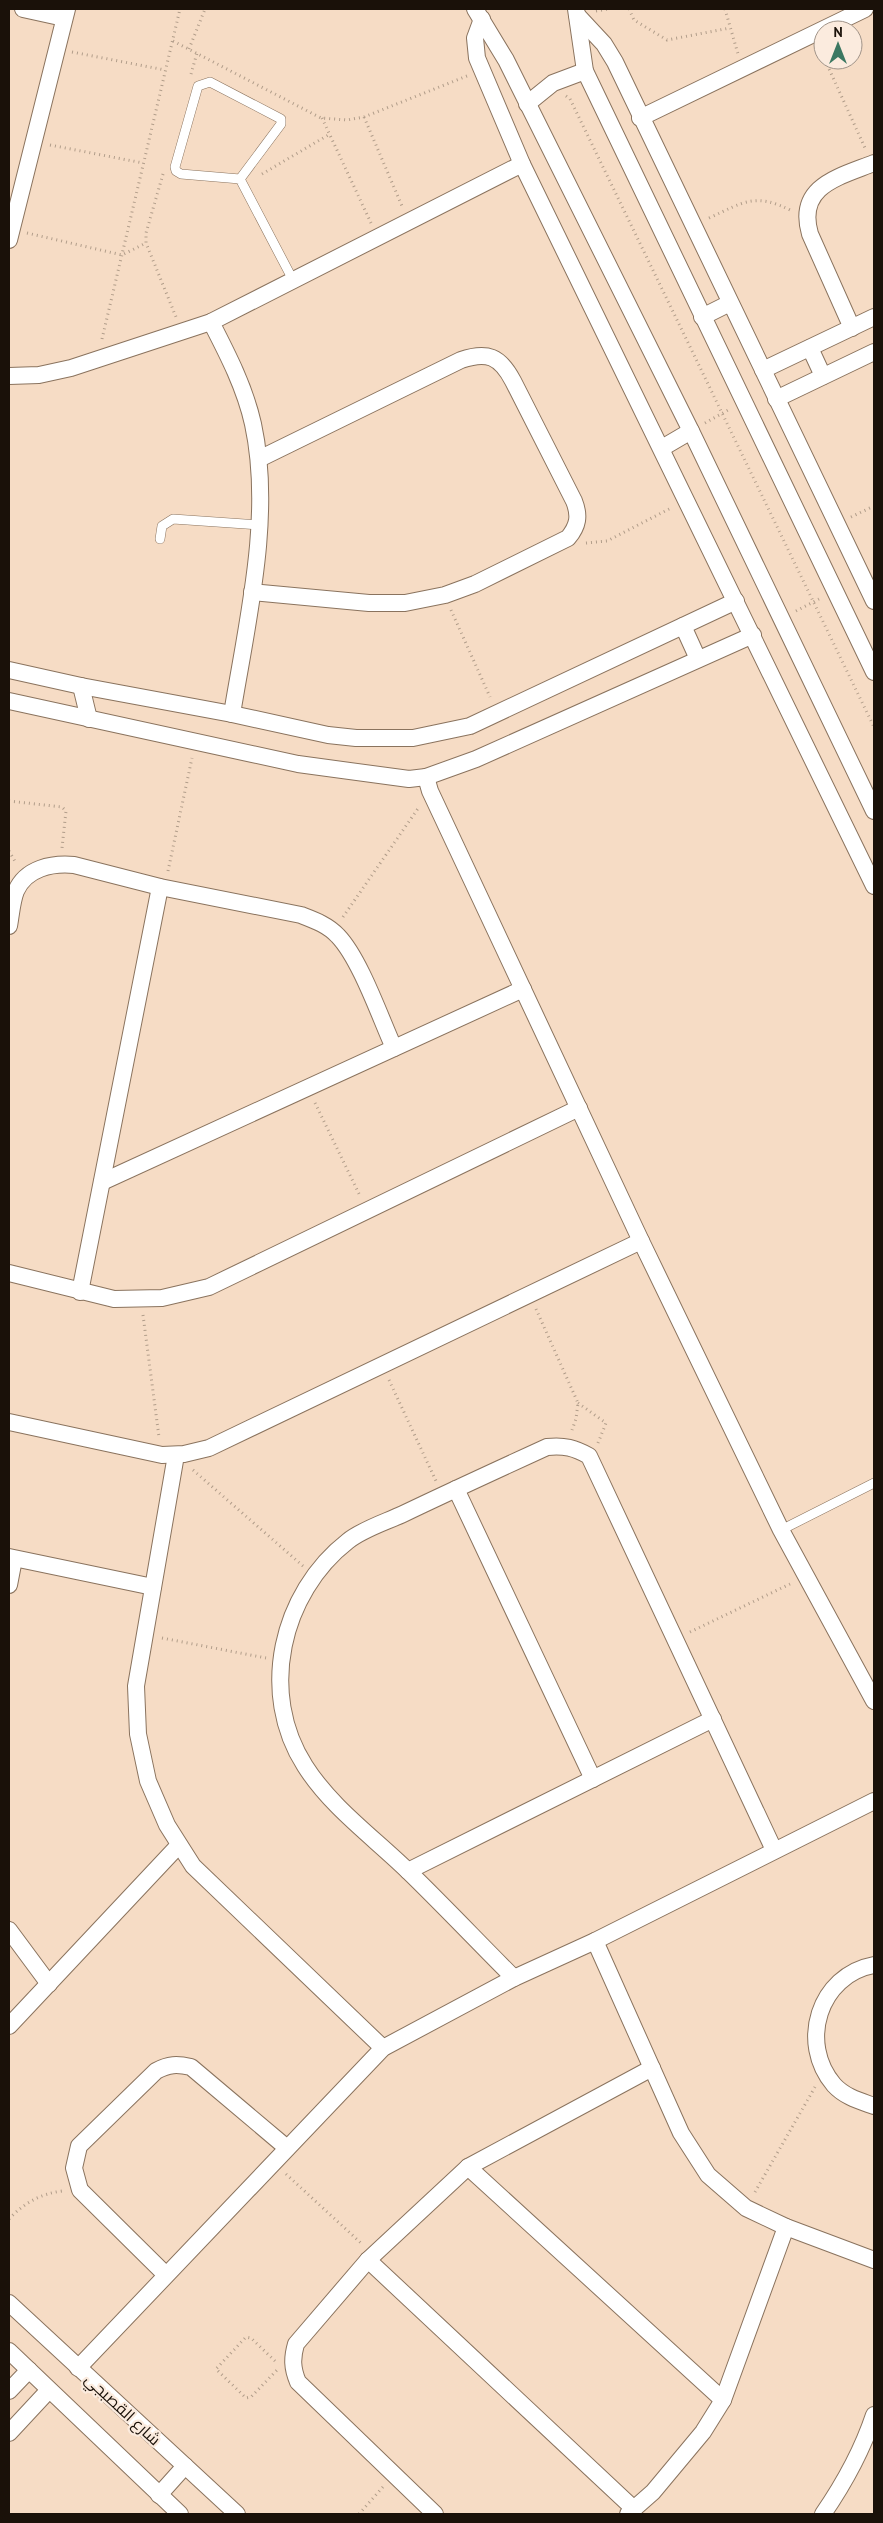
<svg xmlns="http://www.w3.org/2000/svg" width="883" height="2523" viewBox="0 0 883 2523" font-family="'PT Sans',Cairo,sans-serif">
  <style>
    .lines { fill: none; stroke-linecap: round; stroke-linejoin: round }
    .service-casing { stroke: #8a735e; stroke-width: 10 }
    .minor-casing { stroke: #8a735e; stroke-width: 18 }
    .path { stroke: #b19d8a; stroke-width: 3; stroke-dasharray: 1 4; stroke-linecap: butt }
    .service { stroke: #fff; stroke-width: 9 }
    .minor { stroke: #fff; stroke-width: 16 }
    .labels { text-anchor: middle; stroke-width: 4.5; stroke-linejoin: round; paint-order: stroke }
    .street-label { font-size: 16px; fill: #1a1109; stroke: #fbebde }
  </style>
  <rect width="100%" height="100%" fill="#f6dcc5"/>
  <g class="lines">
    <g class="service-casing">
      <g id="service">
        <path d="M240,179L181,174L176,171L175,167L198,86L210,82L281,119V124L240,179L293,280"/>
        <path d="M160,539L162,526L173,519L258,525"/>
        <path d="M781,1530L874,1483"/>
      </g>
    </g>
    <g class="minor-casing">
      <g id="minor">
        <path d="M23,9L64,18"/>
        <path d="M475,9L506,60L691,431L874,811"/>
        <path d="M576,9L585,71L874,672"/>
        <path d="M577,15L604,44L615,62L874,601"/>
        <path d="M482,19L475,38L477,58L522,164L874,886"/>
        <path d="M527,104L553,83L585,71"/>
        <path d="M640,118L865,9"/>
        <path d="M9,240L67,9"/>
        <path d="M702,317L730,303"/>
        <path d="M211,322C228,355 245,388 253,424C273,516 247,622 232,714"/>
        <path d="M852,328L810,234C796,186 839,177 874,163"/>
        <path d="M810,348L823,376"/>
        <path d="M763,370L874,317"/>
        <path d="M9,376L39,375L71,368L211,322L522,164"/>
        <path d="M776,399L874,352"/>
        <path d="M662,448L691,431"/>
        <path d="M252,592L369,603H405L445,595L475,584L568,538C578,526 580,516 574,501L513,381C500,356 487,351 461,360L259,459"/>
        <path d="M683,626L698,659"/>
        <path d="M9,670L81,686L232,714L328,735L356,738H413L470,726L736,601"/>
        <path d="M81,686L89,719"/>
        <path d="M9,701L298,764L409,779L426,777L476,759L753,635"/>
        <path d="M426,777L430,791L641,1241L781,1530L874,1701"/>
        <path d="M9,926C11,915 12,901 16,891C26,868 52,863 74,865L160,887L301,915C314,920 328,925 338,936C360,959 380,1017 394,1048"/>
        <path d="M102,1182L523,989"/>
        <path d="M9,1273L114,1299L162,1298L209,1287L579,1108"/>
        <path d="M80,1292L160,887"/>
        <path d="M9,1422L162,1455L184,1454L209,1448L641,1241"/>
        <path d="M176,1455L136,1686L138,1734L148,1781L167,1825L193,1866L383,2048"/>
        <path d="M456,1489L593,1779"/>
        <path d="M9,1557L153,1587"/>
        <path d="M9,1585L14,1559"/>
        <path d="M408,1871L713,1719"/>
        <path d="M9,1930L49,1984"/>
        <path d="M595,1941L681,2133L708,2175L746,2208L786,2227L874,2260"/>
        <path d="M874,1965C819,1975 798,2043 834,2085C845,2097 860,2101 874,2106"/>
        <path d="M514,1978C478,1942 444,1906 408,1871C373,1837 331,1807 305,1766C258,1693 281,1593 348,1541C363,1529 386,1522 403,1514C451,1491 499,1469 547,1447C564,1445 575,1448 589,1456L774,1850"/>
        <path d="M9,2026L179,1845"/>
        <path d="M468,2167L723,2400"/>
        <path d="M368,2260L634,2509"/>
        <path d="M166,2275L80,2190L74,2168L79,2146L156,2071C169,2064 177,2064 191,2067L287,2148"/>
        <path d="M9,2303L237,2514"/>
        <path d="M9,2351L180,2514"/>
        <path d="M78,2368L383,2048L514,1978L595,1941L874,1801"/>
        <path d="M9,2391L29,2370"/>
        <path d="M9,2433L49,2390"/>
        <path d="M159,2495L185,2466"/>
        <path d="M435,2514L298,2382C292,2368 292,2358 296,2344L368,2260L468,2167L652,2068"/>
        <path d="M628,2514L653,2492L703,2432L723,2400L786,2227"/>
        <path d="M823,2514C845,2482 862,2451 874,2415"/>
      </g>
    </g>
    <g class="path">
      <path d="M629,9L634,20L667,40L730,28"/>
      <path d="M725,9L738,54"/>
      <path d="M596,11L608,9"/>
      <path d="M173,41L321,118L347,120L364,117L467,76"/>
      <path d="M189,49L205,9"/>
      <path d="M72,52L165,70"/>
      <path d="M825,60L865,148"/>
      <path d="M191,74L197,53"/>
      <path d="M566,96L570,99L874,727"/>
      <path d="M364,117L402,206"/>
      <path d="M322,118L371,223"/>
      <path d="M50,145L143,163"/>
      <path d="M163,174L146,233V243L176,317"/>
      <path d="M262,174L330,134"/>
      <path d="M709,218C744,202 755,192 792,211"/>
      <path d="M27,233L122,255L146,243"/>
      <path d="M102,339L180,9"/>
      <path d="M705,423L730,409"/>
      <path d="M851,517L874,506"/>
      <path d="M586,543L607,541L671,508"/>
      <path d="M451,610L490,697"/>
      <path d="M796,611L819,599"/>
      <path d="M9,801L62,807L66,811L62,848"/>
      <path d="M9,851L16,863"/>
      <path d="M168,871L192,758"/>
      <path d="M343,917L419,807"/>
      <path d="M315,1103L360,1196"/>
      <path d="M536,1309L578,1403L576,1419L572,1430"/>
      <path d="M143,1315L159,1437"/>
      <path d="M389,1380L436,1481"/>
      <path d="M578,1403L606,1423L598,1443"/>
      <path d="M193,1470L303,1566"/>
      <path d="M690,1632L790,1584"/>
      <path d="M162,1638L266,1658"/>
      <path d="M286,2174L362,2244"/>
      <path d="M755,2192L815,2087"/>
      <path d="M9,2219C24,2203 40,2194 62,2191"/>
      <path d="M275,2361L251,2338L246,2337L216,2369L246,2398L251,2397L278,2369"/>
      <path d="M359,2514L383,2487"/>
    </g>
    <use href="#service" class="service"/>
    <use href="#minor" class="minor"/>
  </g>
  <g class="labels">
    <g class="street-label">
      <text transform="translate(123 2409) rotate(43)" y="6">شارع القصبجي</text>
    </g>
  </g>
  <rect width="883" height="2523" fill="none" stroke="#1a1109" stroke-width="20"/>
  <g transform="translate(838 45)"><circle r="24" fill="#fbebde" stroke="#a19489"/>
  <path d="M0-4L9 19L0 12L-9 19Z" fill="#3c7862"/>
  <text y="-8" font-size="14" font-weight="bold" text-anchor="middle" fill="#1a1109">N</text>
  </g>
</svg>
